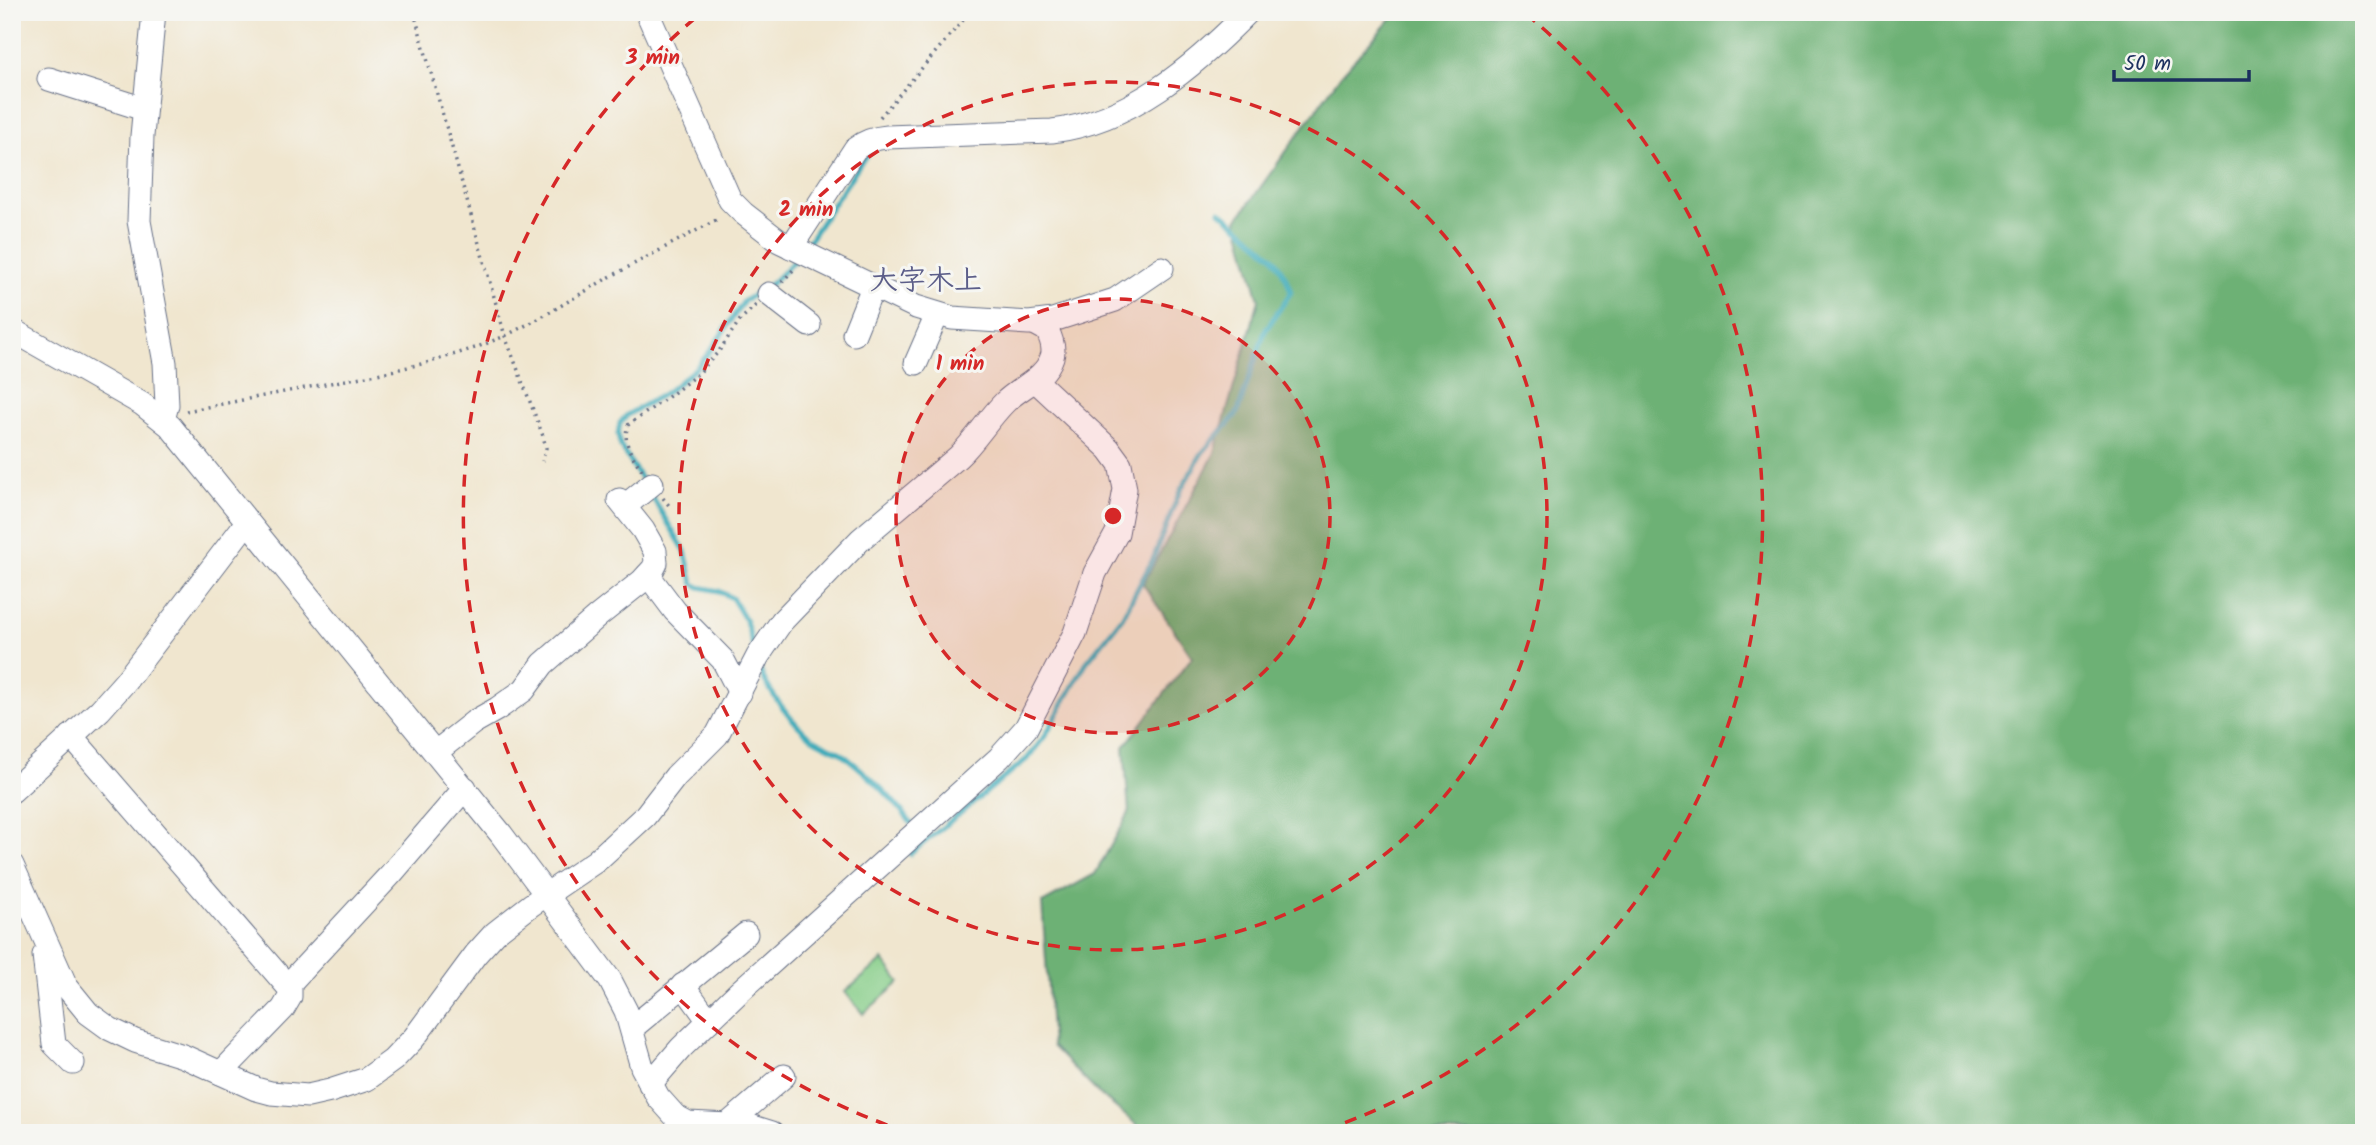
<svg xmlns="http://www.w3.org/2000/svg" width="2376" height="1145" viewBox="0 0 2376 1145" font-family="Kalam,'Klee One',sans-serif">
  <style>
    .green { fill: #87ce89; stroke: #517e74; stroke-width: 2 }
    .forest { fill: #6db175; stroke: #44706a; stroke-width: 2 }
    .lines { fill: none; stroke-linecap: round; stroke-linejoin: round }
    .stream { stroke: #3cabba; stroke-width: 5 }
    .minor-casing { stroke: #666f86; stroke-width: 25 }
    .path { stroke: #666f86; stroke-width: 3.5; stroke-dasharray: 2 5; stroke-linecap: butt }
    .minor { stroke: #fff; stroke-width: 23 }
    .ring { fill: none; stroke: #d62828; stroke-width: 3.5; stroke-dasharray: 12 9 }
    .labels { text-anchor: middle; stroke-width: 6; stroke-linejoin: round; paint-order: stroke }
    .quarter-label { font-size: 28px; font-weight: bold; fill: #5c5e89; stroke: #f6f6f2 }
    .centre { fill: #d62828; stroke: #f6f6f2; stroke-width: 3.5 }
    .ring-label { font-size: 21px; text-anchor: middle; font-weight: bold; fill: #d62828; stroke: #f6f6f2; stroke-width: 6; stroke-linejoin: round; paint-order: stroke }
  </style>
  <rect width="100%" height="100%" fill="#f6f6f2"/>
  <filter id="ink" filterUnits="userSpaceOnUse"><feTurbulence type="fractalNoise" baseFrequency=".0143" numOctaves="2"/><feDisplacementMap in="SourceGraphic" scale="14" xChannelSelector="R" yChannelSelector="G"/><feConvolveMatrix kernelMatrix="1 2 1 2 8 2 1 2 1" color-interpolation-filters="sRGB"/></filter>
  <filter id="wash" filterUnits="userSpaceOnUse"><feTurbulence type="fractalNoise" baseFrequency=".00686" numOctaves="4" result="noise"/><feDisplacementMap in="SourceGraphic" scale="28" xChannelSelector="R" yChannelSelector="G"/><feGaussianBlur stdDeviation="1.57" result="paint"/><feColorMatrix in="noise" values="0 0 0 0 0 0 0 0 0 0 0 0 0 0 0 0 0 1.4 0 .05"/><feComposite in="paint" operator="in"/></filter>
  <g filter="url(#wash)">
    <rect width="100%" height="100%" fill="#f0e6cf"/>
    <path class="green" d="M883,960L900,982L863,1014L845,992Z"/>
    <path class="forest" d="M1397,12H2364V1133H1139L1137,1125L1097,1092L1052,1046L1042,903L1095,874L1129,813L1124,747L1192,657L1143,584L1214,455L1259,300L1237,220L1341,75Z"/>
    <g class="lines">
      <g class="stream">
        <path d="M805,247L861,162L871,151"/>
        <path d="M644,484L620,445L618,434L620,423L627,415L667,392L696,368L711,350L744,301L772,283L797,258"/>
        <path d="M649,492L685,551L693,583L699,587L719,591L732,598L746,621L754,650"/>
        <path d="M760,669C766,689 795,726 812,738C823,745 836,748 846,757C870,776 896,802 914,827"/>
        <path d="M910,854L1027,759L1045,736L1086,663L1122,618L1153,559L1180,491L1202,453L1237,414L1265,331L1291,292L1286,278L1274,257L1220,211"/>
      </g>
    </g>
  </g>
  <g filter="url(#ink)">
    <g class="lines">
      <g class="minor-casing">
        <g id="minor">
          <path d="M154,12L142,136L139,221L165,363L167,405L163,420"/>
          <path d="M647,12L730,200L743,213L779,241L916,307L952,318L1029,323L1053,320L1115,300L1162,268"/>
          <path d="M49,79L144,109"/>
          <path d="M791,247L855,149C865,141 875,138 887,137L1052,131C1130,122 1195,66 1248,12"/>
          <path d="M769,294L809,325"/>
          <path d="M12,330L142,404L170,426L501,834L610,980L626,1011L642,1067L658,1097L675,1116L688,1123L750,1126L772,1133"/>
          <path d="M854,334L873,287"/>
          <path d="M916,363L937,315"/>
          <path d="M625,506L652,484"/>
          <path d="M648,575L675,611L723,660L740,693"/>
          <path d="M71,736L290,989V997L283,1009L221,1073"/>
          <path d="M436,752L474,722L497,709L524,690L543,664L598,616L642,581L653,569L656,563L655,551L643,530L619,500"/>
          <path d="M12,791L100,710L125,682L247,522"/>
          <path d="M12,865L66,986L88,1013L110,1029L135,1041L183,1056L256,1089L271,1093L308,1096L330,1091L367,1079L393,1060L414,1038L476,954L495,933L531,905L596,861L645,816L676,776L717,735L758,656L782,621L861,539L958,457C976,440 988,419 1005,402C1020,387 1045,379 1052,357C1055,348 1051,338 1047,330L1036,324"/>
          <path d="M44,955L54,1044L73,1063"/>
          <path d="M288,985L391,874L465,788"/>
          <path d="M683,985L709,1021"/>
          <path d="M632,1028L746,934"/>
          <path d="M650,1084L681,1048L740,991L999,758L1026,728L1075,633L1095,573L1117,533L1125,489L1120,464L1109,449L1035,380"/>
          <path d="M727,1125L784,1076"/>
        </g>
      </g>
      <g class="path">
        <path d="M414,12L505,336L543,436L546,448L542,461"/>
        <path d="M880,117L970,12"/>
        <path d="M782,282L794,269"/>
        <path d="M186,411L382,373L430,362L475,348L505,336L540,318L606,279L720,218"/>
        <path d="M642,470C632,456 622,443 628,425L667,398L700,372L719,351L740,320L756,305"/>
        <path d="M663,498L671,508"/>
      </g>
      <use href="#minor" class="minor"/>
    </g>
  </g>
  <circle cx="1113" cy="516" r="217" fill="#d62828" fill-opacity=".12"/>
  <g class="ring">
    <circle cx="1113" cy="516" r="217"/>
    <circle cx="1113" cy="516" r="434"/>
    <path d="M907 1132A650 650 0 0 1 700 14M1526 14A650 650 0 0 1 1319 1132"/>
  </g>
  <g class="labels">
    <g class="quarter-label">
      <text x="926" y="289">大字木上</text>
    </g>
  </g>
  <circle cx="1113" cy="516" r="10" class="centre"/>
  <g class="ring-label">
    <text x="653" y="64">3 min</text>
    <text x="806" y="216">2 min</text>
    <text x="960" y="370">1 min</text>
  </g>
  <rect width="2376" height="1145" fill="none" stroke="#f6f6f2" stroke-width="42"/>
  <path d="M2114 70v10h135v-10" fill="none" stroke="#1b2f5e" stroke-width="3.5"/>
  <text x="2124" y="70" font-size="21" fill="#1b2f5e" stroke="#f6f6f2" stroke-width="5" paint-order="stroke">50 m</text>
</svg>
